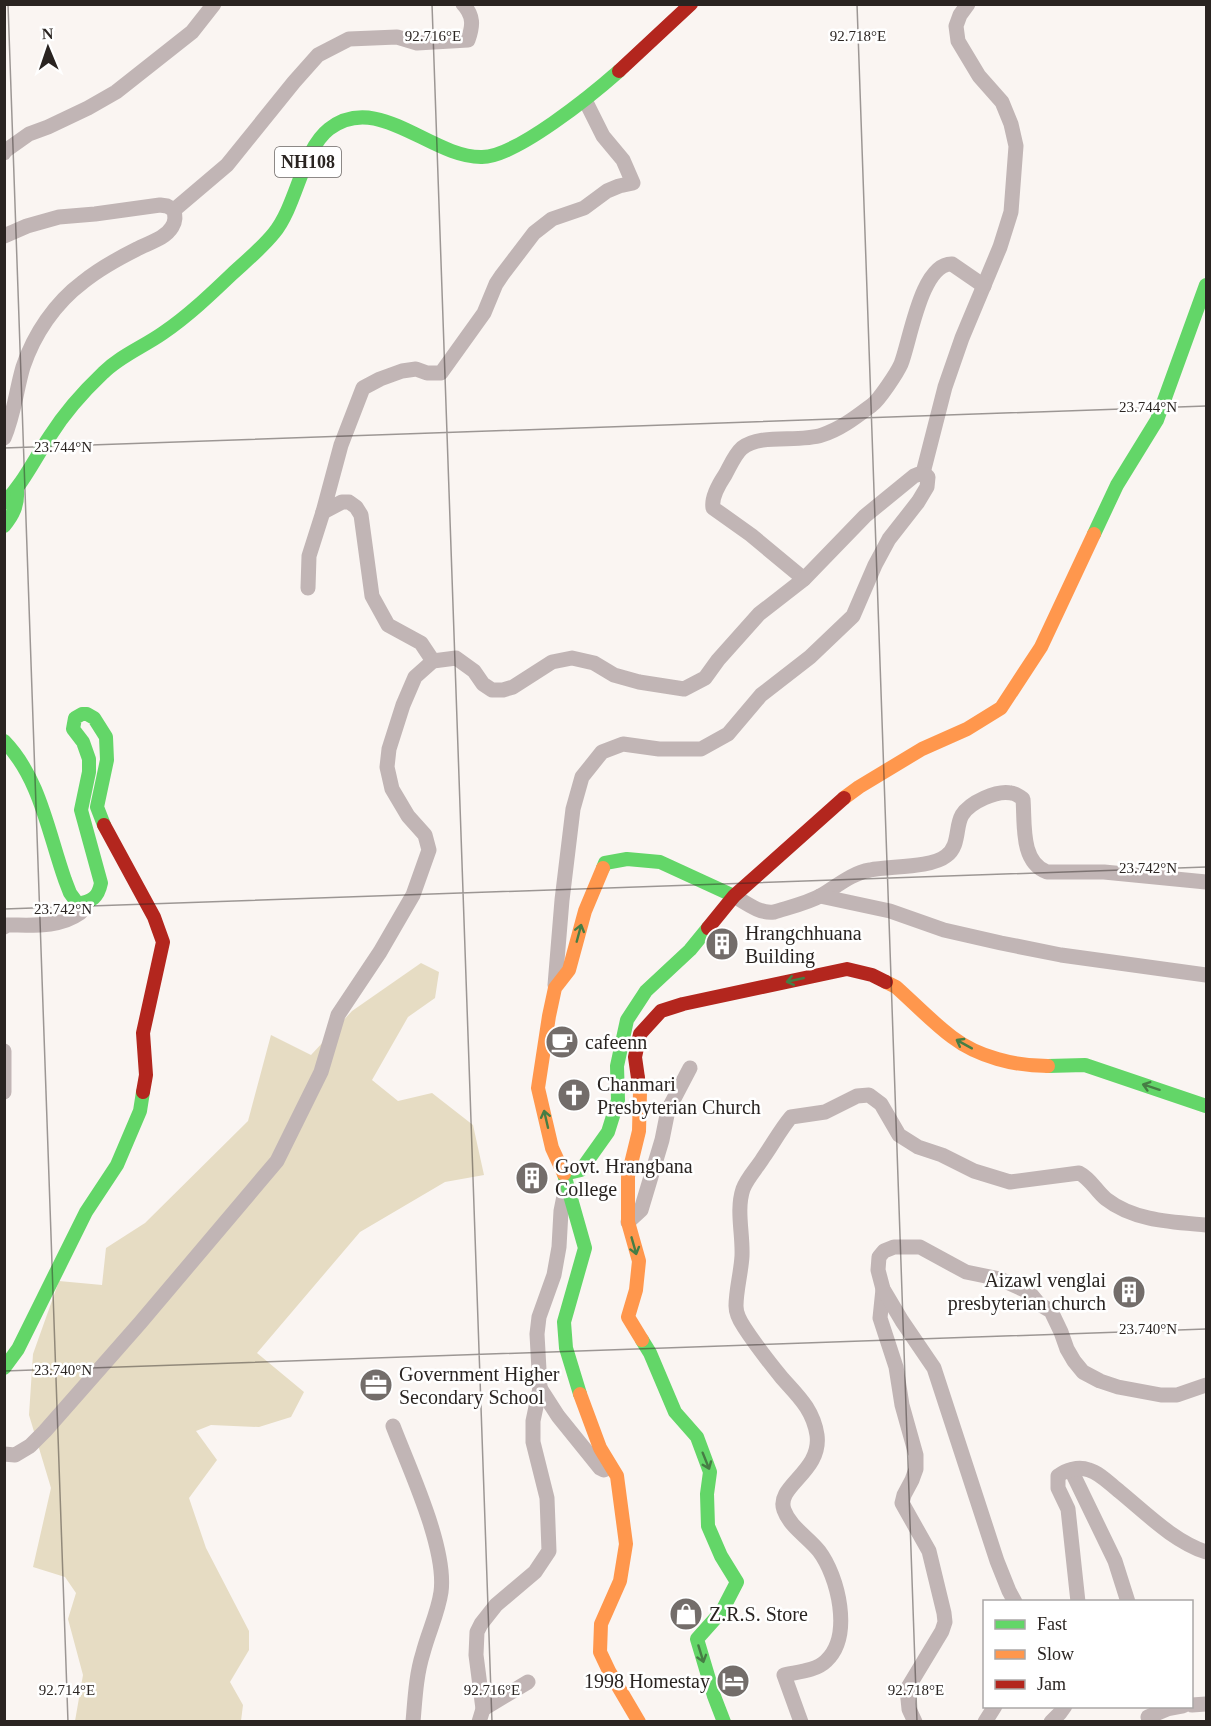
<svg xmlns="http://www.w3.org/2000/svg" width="1211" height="1726" viewBox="0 0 1211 1726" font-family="Georgia,serif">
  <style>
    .green { fill: #e6dcc3 }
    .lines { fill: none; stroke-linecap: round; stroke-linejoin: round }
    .street { stroke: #c1b5b5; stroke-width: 15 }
    .fast { stroke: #63d668; stroke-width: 14 }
    .slow { stroke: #ff974d; stroke-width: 14 }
    .jam { stroke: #b3261e; stroke-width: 14 }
    .oneway { stroke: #467d44 }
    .ticks { fill: none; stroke: #2a2421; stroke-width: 1.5; stroke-opacity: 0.45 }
    .labels { text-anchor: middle; stroke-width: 5; stroke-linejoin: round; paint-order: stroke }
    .shield { fill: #fff; stroke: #6a6664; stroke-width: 1.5 }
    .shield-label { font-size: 18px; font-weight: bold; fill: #2a2421 }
    .poi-label { font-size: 20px; fill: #2a2421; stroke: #fff; text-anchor: start }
    .ticks-label { font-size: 15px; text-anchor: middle; fill: #2a2421; stroke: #fff; stroke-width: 5; stroke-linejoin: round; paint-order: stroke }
  </style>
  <rect width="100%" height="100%" fill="#faf5f2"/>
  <path class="green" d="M421,963L439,972L435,998L408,1017L372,1080L398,1101L432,1093L473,1125L484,1175L445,1182L360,1232L257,1353L304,1392L291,1417L259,1427L211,1425L196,1431L217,1460L189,1498L206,1548L249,1631V1650L230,1682L243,1705L241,1721H75L83,1675L68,1619L76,1593L65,1577L33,1567L51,1488L29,1415L33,1354L59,1281L102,1285L106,1248L145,1223L248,1121L271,1035L311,1055L352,1011Z"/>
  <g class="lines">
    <g class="street">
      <path d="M4,153L5,151L29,134L48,127L88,108L116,92L192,32L214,4"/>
      <path d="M174,210L227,165L294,82L318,55L349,39L397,37L417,43L468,40C473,26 474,16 463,4"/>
      <path d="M4,236L27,226L59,217L95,214L160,205L167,206L174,210C175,216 176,221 172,227C165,239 148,243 137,249C119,258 99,269 83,282C55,303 34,334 23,367C16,391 14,415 4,438"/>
      <path d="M923,473L945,387L962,338L1000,247L1011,212L1016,146L1011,124L1002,102L979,76L958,41L956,26L960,15L968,4"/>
      <path d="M804,579L751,535L713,508C711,497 719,484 725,475C730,466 735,454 742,448C761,433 798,443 822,435C841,429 856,417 872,405C879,400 897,373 901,364C910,342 921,263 952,264L984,286"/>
      <path d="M308,588L309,556L323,512"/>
      <path d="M433,661L421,643L388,625L372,596L361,515L356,507L349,502H342L323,512L341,445L363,388L380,379L402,371L416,369L427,373H441L484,313L496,284L502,275L534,233L552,219L584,208L607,191L619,186L633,183L623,160L603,136L585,100"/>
      <path d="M734,896C746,903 760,914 774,912C790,907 808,903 822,895C837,886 852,873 870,870C890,866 931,868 946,856C960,846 955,827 962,815C970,802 997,790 1011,793C1015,793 1019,796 1023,799C1025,823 1020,862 1047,872H1104L1206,882"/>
      <path d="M820,896L890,911L944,930L1001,943L1061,955L1206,975"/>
      <path d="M4,927L7,925C32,925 59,928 80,913L78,904"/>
      <path d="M4,1051V1092"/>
      <path d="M628,1222L641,1210L662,1140L668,1110L690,1068"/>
      <path d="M883,1289L880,1318L896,1367L902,1405L916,1455V1469L912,1480L904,1495L902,1503L929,1551L944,1613L945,1622L942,1631L907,1689L909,1709L915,1722"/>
      <path d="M540,1388L558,1416L600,1468L604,1470"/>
      <path d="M393,1426C409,1468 447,1548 441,1592C438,1613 428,1633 423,1653C416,1675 415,1699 413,1722"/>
      <path d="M4,1454L15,1455L30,1446L45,1431L140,1323L277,1161L321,1072L338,1015L380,952L413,895L429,850L425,835L408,816L392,789L387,767L389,749L403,705L415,677L433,661L456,658L474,671L483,684L492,690H503L513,687L552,662L572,658L594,663L614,675L639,682L684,689L705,678L718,660L759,614L804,579L865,516L914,476L919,474L926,475L928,477L927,487L918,502L889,539L875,565L853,616L810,657L761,695L728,734L701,749H659L623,744L602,752L582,777L573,809L562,900L555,985"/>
      <path d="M1071,1470L1115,1561L1128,1602"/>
      <path d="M1015,1602L1009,1591L997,1561L934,1368L902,1321L883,1289L878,1270L879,1257L884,1251L894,1247H920L966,1272L1000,1279L1029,1292L1039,1304L1051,1311L1061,1332L1067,1349L1074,1361L1083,1372L1100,1381L1118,1387L1161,1395H1177L1206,1385"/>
      <path d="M1078,1602L1068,1509L1058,1488V1476C1066,1470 1078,1466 1089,1470C1100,1473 1110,1484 1119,1491C1146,1513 1173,1541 1206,1552"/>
      <path d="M1192,1705L1206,1704"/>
      <path d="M483,1709L528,1682"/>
      <path d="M1148,1717L1167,1709L1183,1706"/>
      <path d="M479,1722L483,1709L476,1655L477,1632L481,1624L496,1605L535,1572L549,1551L547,1498L533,1442V1421L540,1388L537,1334L539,1317L554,1275L559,1247L561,1211L565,1191"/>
      <path d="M801,1722L784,1675C797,1672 816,1671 826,1661C853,1636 838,1576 819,1551C808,1537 790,1527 784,1510C775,1486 822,1472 817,1435C813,1409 798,1396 782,1378C769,1362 755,1344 744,1327C740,1321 736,1313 736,1306C736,1290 741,1273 742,1256C743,1234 736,1210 743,1189C747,1178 757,1168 763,1158C773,1144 780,1130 791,1117L825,1112L857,1096L869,1095L881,1104L899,1135L918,1147L942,1155L974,1171L1010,1182L1079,1173C1091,1179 1096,1191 1106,1199C1134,1221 1173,1222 1206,1225"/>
      <path d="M985,1722L995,1706"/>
      <path d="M1051,1722L1060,1713L1065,1706"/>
    </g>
    <g class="fast">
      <path d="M4,503C23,484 35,458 50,436C65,412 83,392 103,373C120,356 143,347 163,333C188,316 210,295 232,274C246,261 262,248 274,233C297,205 302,150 329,129C378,91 431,158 482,157C516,157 593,94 619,71"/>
      <path d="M4,526C13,515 18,505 17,491"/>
      <path d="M1094,534L1117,485L1157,420L1206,285"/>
      <path d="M4,741C40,778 48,832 65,880L70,893L78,904C92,901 98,898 101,883L81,810L89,772V759L83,742L73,729L75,718L82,714H87L94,718L106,737L107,760L97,807L104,825"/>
      <path d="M603,868L605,863L627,859L660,862L734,896"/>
      <path d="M1048,1066L1085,1065L1206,1106"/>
      <path d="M642,1340L650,1353L675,1412L697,1437L710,1472L707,1494L708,1526L721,1556L737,1582L722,1611L697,1639L714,1696L724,1722"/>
      <path d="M4,1368L18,1349L86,1212L117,1165L140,1111L143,1092"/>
      <path d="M580,1394L566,1348L564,1322L585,1248L564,1174L581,1170L608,1132L618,1100L617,1066L627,1020L646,991L690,950L708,928"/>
    </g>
    <g class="slow">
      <path d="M844,798L859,787L922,749L967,729L1001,708L1041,647L1094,534"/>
      <path d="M886,982L896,987C914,1003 932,1022 952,1037C978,1057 1015,1066 1048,1066"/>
      <path d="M638,1078L640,1092L639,1131L628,1176V1222L639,1261L636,1290L628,1317L642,1340"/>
      <path d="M564,1174L552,1148L538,1088L549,1016L555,988L569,970L585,911L603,868"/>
      <path d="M580,1394L600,1448L617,1476L626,1544L620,1581L601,1624L600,1652L609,1671L639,1722"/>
    </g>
    <g class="jam">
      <path d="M619,71L691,4"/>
      <path d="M104,825L154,917L163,942L143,1033L146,1075L143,1092"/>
      <path d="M708,928L734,896L844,798"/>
      <path d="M638,1078L635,1057L640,1034L661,1011L683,1004L847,969L872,975L886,982"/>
    </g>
  </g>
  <defs><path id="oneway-shaft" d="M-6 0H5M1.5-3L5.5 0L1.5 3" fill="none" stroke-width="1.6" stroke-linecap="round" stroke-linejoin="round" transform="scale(1.5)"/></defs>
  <g class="oneway">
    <use href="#oneway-shaft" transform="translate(579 933) rotate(-75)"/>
    <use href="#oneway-shaft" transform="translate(795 980) rotate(167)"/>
    <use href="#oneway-shaft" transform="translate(964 1044) rotate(-151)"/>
    <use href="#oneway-shaft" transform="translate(1151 1087) rotate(-162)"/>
    <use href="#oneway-shaft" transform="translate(546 1119) rotate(-103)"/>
    <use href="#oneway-shaft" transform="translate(634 1246) rotate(74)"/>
    <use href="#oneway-shaft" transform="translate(706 1461) rotate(68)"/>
    <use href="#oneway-shaft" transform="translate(701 1654) rotate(73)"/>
  </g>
  <path class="ticks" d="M8,4L68,1722M432,4L492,1722M857,4L917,1722M4,448L1206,406M4,909L1206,867M4,1371L1206,1329"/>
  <defs>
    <g id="building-disc" transform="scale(1.725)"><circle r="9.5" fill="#736d6a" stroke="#fff"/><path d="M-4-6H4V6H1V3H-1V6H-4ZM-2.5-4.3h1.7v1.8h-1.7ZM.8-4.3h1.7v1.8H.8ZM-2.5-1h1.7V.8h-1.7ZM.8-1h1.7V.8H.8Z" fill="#fff"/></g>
    <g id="cafe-disc" transform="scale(1.725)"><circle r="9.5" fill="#736d6a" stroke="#fff"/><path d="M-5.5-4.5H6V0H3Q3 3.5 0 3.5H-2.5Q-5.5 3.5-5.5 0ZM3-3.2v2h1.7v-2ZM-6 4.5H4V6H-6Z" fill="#fff"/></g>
    <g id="church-disc" transform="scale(1.725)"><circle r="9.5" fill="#736d6a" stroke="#fff"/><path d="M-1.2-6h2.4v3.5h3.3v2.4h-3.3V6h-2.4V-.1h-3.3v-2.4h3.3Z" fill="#fff"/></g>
    <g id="office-disc" transform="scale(1.725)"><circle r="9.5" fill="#736d6a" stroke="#fff"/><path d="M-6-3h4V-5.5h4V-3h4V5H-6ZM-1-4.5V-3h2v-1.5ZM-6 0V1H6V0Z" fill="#fff"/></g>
    <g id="shop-disc" transform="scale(1.725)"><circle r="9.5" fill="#736d6a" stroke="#fff"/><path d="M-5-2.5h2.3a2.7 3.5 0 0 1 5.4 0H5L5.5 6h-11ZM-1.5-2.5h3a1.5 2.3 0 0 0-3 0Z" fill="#fff"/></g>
    <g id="hotel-disc" transform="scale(1.725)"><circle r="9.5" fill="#736d6a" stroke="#fff"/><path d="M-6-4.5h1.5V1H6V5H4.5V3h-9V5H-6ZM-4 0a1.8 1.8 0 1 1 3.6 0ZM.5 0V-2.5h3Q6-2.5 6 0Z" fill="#fff"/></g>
  </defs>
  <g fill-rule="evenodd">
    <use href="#building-disc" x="722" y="944"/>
    <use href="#cafe-disc" x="562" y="1042"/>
    <use href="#church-disc" x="574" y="1095"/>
    <use href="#building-disc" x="532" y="1178"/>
    <use href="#building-disc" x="1129" y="1292"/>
    <use href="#office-disc" x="376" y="1385"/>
    <use href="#shop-disc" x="686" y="1614"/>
    <use href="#hotel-disc" x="733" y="1681"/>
  </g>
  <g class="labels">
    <rect class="shield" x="275" y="147" width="66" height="30" rx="4.5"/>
    <g class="shield-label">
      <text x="308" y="168">NH108</text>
    </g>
    <g class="poi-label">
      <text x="745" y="940">Hrangchhuana<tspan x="745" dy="23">Building</tspan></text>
      <text x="585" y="1049">cafeenn</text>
      <text x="597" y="1091">Chanmari<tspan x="597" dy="23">Presbyterian Church</tspan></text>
      <text x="555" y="1173">Govt. Hrangbana<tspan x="555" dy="23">College</tspan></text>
      <text x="1106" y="1287" text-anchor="end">Aizawl venglai<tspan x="1106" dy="23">presbyterian church</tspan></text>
      <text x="399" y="1381">Government Higher<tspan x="399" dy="23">Secondary School</tspan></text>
      <text x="709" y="1621">Z.R.S. Store</text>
      <text x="710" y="1688" text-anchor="end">1998 Homestay</text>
    </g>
  </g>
  <g class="ticks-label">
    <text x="433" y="41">92.716°E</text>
    <text x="858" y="41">92.718°E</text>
    <text x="1148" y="412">23.744°N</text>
    <text x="63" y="452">23.744°N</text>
    <text x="1148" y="873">23.742°N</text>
    <text x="63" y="914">23.742°N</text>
    <text x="1148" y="1334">23.740°N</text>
    <text x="63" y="1375">23.740°N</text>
    <text x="67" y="1695">92.714°E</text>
    <text x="492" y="1695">92.716°E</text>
    <text x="916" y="1695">92.718°E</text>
  </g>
  <rect width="1211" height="1726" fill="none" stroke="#2a2421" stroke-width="12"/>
  <rect x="983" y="1600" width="210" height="108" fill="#ffffff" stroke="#aaa7a6" stroke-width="1.5"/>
  <rect x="995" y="1620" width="30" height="9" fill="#63d668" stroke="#aaa7a6" stroke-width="1.5"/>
  <text x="1037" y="1630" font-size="18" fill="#2a2421">Fast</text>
  <rect x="995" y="1650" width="30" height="9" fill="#ff974d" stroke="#aaa7a6" stroke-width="1.5"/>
  <text x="1037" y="1660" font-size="18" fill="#2a2421">Slow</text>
  <rect x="995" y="1680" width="30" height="9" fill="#b3261e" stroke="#aaa7a6" stroke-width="1.5"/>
  <text x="1037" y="1690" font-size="18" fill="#2a2421">Jam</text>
  <g transform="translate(48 48) rotate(358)" stroke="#ffffff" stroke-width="4.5" paint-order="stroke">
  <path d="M0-4.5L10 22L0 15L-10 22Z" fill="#2a2421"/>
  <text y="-9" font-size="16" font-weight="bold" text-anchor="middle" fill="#2a2421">N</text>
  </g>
</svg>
